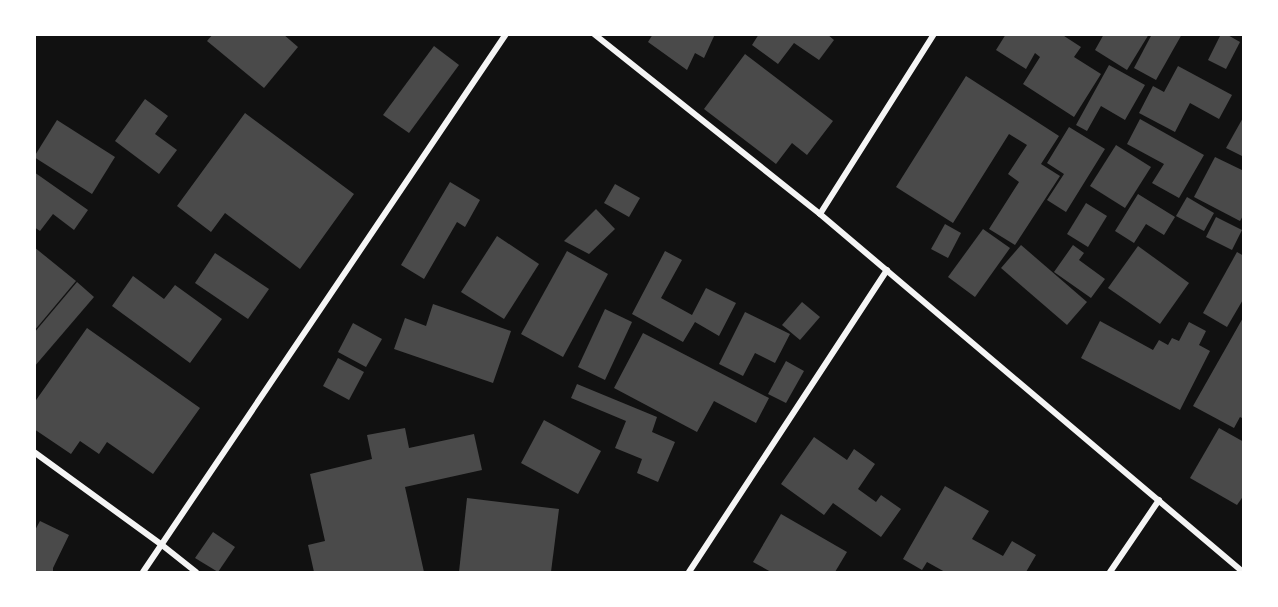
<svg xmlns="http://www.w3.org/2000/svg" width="1278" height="607" viewBox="0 0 1278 607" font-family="Lato,sans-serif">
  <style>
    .building { fill: #4a4a4a }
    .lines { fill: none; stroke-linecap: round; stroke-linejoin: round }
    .minor { stroke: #f5f5f5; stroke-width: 6 }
  </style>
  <rect width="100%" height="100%" fill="#111"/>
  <g class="building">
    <path d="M213,34H283L298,47L264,88L207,41Z"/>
    <path d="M653,34H715L704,58L695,53L687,70L648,42Z"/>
    <path d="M759,34H827L834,40L819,60L794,43L778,64L752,45Z"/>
    <path d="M1006,34H1061L1081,47L1074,57L1101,74L1074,117L1023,84L1040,57L1035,53L1026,69L996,50Z"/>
    <path d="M1104,34H1149L1127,70L1095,50Z"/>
    <path d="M1152,34H1182L1156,80L1134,68Z"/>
    <path d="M1221,34H1226L1240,42L1226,69L1208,60Z"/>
    <path d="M434,46L459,65L409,133L383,115Z"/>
    <path d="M745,54L833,121L807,155L792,143L776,164L704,109Z"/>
    <path d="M1109,65L1145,85L1125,120L1101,106L1087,131L1076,125Z"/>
    <path d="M1178,66L1232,95L1219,119L1190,103L1175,132L1139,113L1153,86L1164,92Z"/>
    <path d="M966,76L1059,136L1041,164L1060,176L1015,245L989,229L1019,182L1008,174L1027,145L1009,134L953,223L896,187Z"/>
    <path d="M145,99L168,116L155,134L177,150L159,174L115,141Z"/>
    <path d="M245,113L354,194L300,269L225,213L211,232L177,206Z"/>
    <path d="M1244,116V157L1226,148Z"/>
    <path d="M1140,119L1204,155L1179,198L1152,183L1164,164L1127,144Z"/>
    <path d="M57,120L115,157L92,194L34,157Z"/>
    <path d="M1069,127L1105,149L1066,212L1047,200L1064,174L1047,163Z"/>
    <path d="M1116,145L1151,167L1125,208L1090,186Z"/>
    <path d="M1215,157L1244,171V214L1240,221L1194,197Z"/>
    <path d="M34,172L88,210L74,230L53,214L40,231L34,227Z"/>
    <path d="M450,182L480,200L465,227L457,222L424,279L401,265Z"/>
    <path d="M615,184L640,198L629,217L604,203Z"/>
    <path d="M1138,194L1175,217L1164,235L1146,224L1134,243L1115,231Z"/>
    <path d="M1187,197L1214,213L1204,231L1176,216Z"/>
    <path d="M1086,203L1107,216L1088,247L1067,234Z"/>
    <path d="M596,209L615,229L589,254L564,241Z"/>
    <path d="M1216,217L1242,230L1232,250L1206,237Z"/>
    <path d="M945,224L961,233L948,258L931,249Z"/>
    <path d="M983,229L1010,248L975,297L948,277Z"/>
    <path d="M497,236L539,264L504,319L461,292Z"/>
    <path d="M1021,245L1087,302L1067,325L1001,268Z"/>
    <path d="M1073,245L1084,253L1079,260L1105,279L1091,298L1054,272Z"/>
    <path d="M1138,246L1189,283L1160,324L1108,288Z"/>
    <path d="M34,247L76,281L34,331Z"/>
    <path d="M567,251L608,274L563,357L521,334Z"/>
    <path d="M665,251L682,260L661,298L692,315L706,288L736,303L719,336L695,322L683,342L632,314Z"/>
    <path d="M1237,252L1244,256V298L1227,327L1203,313Z"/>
    <path d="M215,253L269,289L248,319L195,283Z"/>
    <path d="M133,276L164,299L175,285L222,319L190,363L112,306Z"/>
    <path d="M77,282L94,297L34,367V333Z"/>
    <path d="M802,302L820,317L800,340L782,325Z"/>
    <path d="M433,304L511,331L493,383L394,349L405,318L426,326Z"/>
    <path d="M605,309L632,322L605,380L578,367Z"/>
    <path d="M745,312L790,334L775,363L755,353L743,376L719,364Z"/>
    <path d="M1244,316V419L1240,417L1234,428L1193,406Z"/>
    <path d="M1100,321L1153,350L1159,340L1168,345L1172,338L1179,341L1189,322L1206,331L1199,345L1210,351L1180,410L1081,358Z"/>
    <path d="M353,323L382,339L366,367L338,352Z"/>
    <path d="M87,328L200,408L153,474L107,442L99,454L80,441L71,454L34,429V403Z"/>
    <path d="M643,333L769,398L756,423L714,401L697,432L614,388Z"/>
    <path d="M338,358L364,372L349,400L323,386Z"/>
    <path d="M786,361L804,371L786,403L768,394Z"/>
    <path d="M577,384L657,417L652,432L675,442L658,482L637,473L642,459L615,448L626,421L571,398Z"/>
    <path d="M544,420L601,451L578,494L521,463Z"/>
    <path d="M405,428L409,448L474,434L482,470L405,487L424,572H314L308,545L325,541L310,474L372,459L367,435Z"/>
    <path d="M1219,428L1244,442V495L1237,505L1190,478Z"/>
    <path d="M814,437L847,460L854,449L875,464L858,489L876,502L881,495L901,509L881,537L833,503L824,515L781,484Z"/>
    <path d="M945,486L989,511L972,539L1003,556L1012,541L1036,555L1026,572H945L927,562L922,570L903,559Z"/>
    <path d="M467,498L559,509L551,572H459Z"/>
    <path d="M781,514L847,552L835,572H771L753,562Z"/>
    <path d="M40,521L69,535L53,568V572H34V532Z"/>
    <path d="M213,532L235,547L218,572L195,558Z"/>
  </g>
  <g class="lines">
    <g class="minor">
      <path d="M594,34L820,214L1243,572"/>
      <path d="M820,214L934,34"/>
      <path d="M34,452L162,545L196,572"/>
      <path d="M143,572L506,34"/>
      <path d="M689,572L887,270"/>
      <path d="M1110,572L1159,500"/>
    </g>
  </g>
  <rect width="1278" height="607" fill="none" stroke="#ffffff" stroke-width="72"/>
</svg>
